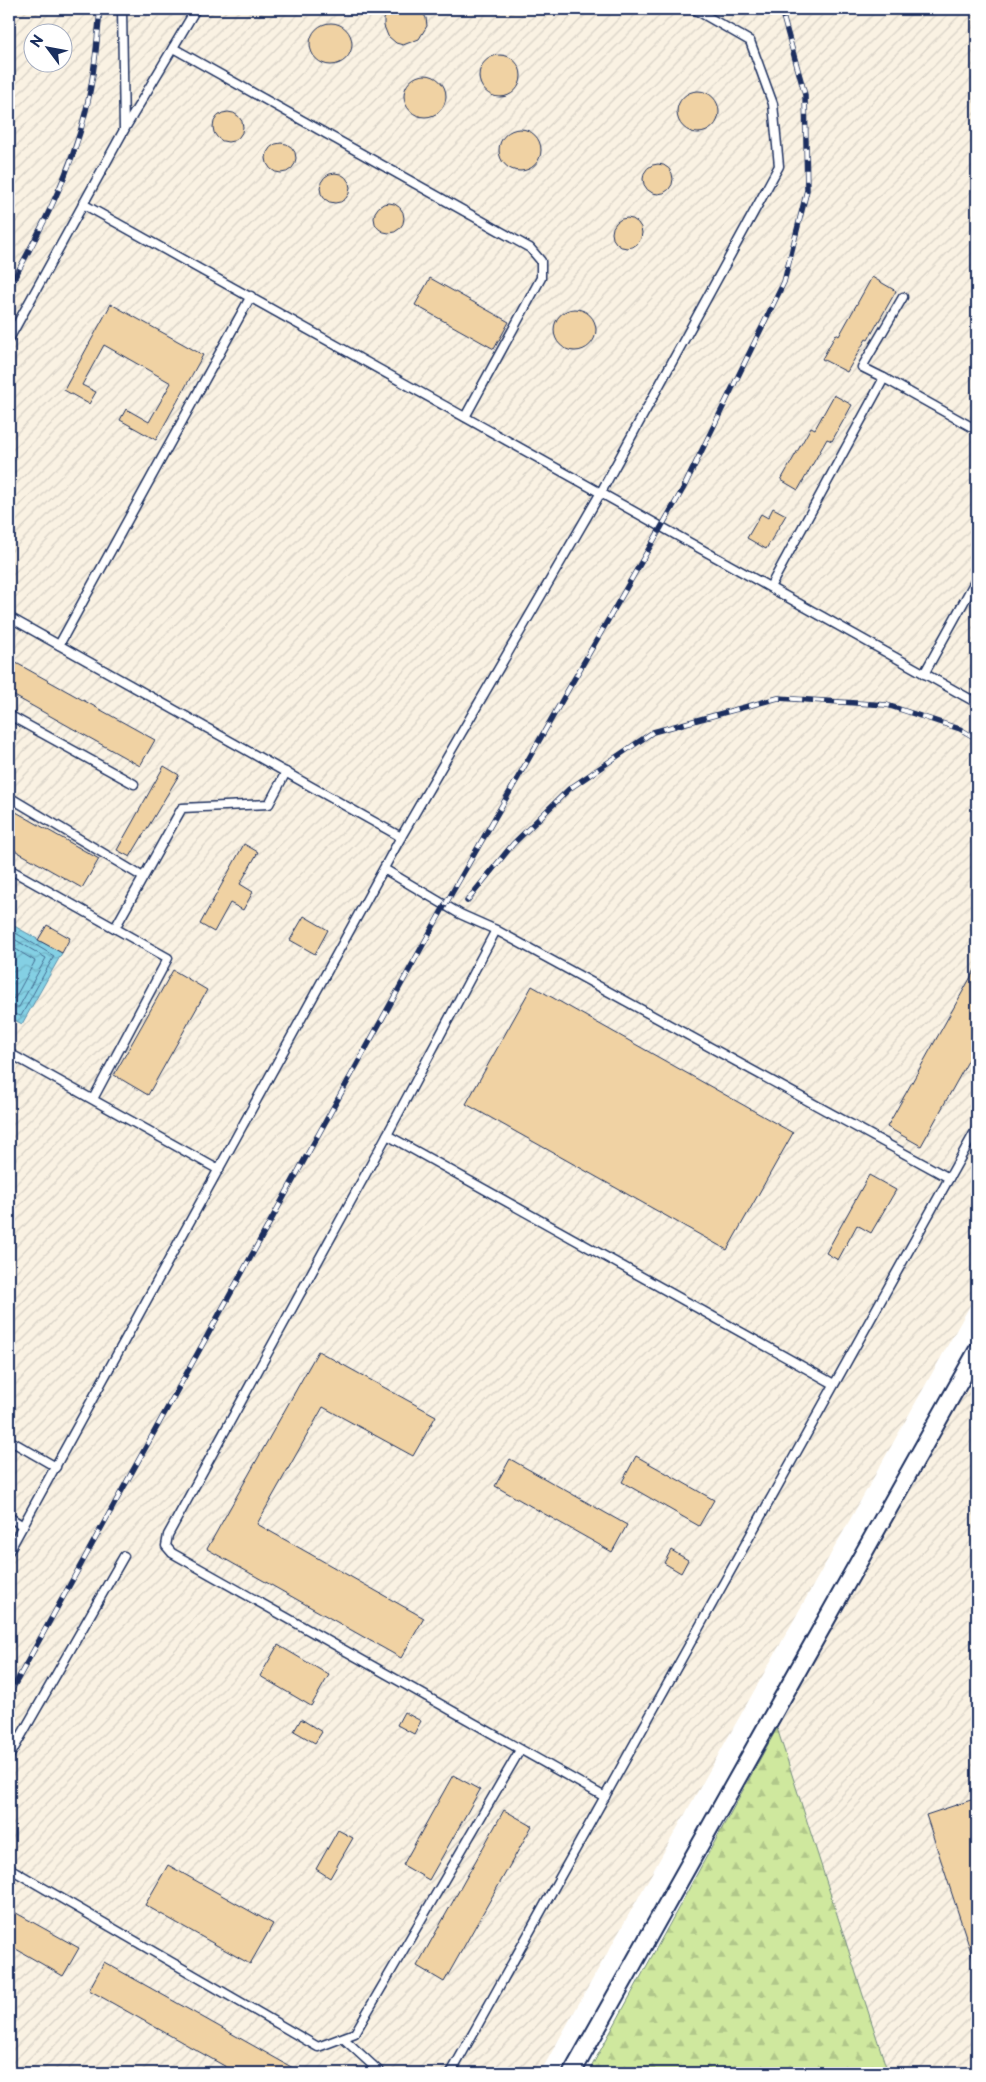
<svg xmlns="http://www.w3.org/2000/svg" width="986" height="2082" viewBox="0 0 986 2082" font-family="'Playpen Sans',sans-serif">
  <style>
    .industrial { fill: url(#industrial-furrows); fill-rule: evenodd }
    .forest { fill: url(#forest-firs); stroke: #758c7e }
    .water { fill: url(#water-waves); stroke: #5a90ae }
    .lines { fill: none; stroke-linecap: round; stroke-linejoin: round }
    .shore { stroke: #456f94; stroke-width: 1 }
    .building { fill: #f0d2a3; stroke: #1b2f5e }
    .lane-casing { stroke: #1b2f5e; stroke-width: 11 }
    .street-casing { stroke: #1b2f5e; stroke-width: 20 }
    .lane { stroke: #fff; stroke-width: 8 }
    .street { stroke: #fff; stroke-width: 16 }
    .rail-casing { stroke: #1b2f5e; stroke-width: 5.5 }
    .rail { stroke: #fff; stroke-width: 4; stroke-dasharray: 11; stroke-linecap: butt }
  </style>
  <defs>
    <pattern id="industrial-furrows" width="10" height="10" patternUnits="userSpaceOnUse" patternTransform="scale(1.25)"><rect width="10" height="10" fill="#faf2e3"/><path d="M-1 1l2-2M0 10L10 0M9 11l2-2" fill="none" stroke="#d6d0c5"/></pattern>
    <pattern id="forest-firs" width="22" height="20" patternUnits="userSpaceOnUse" patternTransform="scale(1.25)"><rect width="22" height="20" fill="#cfe89e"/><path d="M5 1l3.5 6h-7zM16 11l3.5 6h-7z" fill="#b1c78a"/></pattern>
    <pattern id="water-waves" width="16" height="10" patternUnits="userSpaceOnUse" patternTransform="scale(1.25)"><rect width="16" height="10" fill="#84d0e4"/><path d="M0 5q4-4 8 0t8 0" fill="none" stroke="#71b3c6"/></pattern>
  </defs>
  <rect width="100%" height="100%" fill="#fff"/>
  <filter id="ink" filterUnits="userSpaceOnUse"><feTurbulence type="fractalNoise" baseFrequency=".02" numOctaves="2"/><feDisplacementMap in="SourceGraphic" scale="10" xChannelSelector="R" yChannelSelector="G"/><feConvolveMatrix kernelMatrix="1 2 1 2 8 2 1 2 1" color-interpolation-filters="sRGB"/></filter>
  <g filter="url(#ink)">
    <g class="industrial">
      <path d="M9,9H977V1293L540,2073H9ZM32,32H62V62H32Z"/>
      <path d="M977,1368V2073H888L777,1728Z"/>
    </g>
    <path class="forest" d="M777,1728L888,2073H588Z"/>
    <path class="water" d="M9,923L62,953L22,1024L9,1017Z"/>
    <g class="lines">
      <g class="shore">
        <path d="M9,929L54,956L21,1016L9,1013"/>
        <path d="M9,936L46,958L19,1007H9"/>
        <path d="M9,945L35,961L15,998L9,999"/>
      </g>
    </g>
    <g class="building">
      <path d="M390,9H421L426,18L427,26L419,39L403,45L396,43L388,36L384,26V19Z"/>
      <circle cx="331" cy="44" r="21"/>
      <circle cx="500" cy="76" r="21"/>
      <circle cx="425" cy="96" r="21"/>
      <circle cx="698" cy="112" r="21"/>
      <circle cx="228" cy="127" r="15"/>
      <circle cx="520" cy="150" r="21"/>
      <circle cx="281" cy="158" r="15"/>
      <circle cx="658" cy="179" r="15"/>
      <circle cx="335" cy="188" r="15"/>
      <circle cx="389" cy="218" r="15"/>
      <circle cx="627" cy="233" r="15"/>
      <path d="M872,277L896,291L868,340L866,339L847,372L822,359L836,334L839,336Z"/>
      <path d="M430,278L509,322L494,349L415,305Z"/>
      <path d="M111,304L203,355L156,440L120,420L126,409L149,422L171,383L104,345L82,385L96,392L89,404L64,390Z"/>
      <circle cx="575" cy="330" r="21"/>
      <path d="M834,395L852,405L832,441L827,439L798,490L781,480L811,427L815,429Z"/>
      <path d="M773,508L786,515L766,549L747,538L761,514L768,518Z"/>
      <path d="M9,659L155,740L140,766L9,693Z"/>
      <path d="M164,766L179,775L130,857L117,850Z"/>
      <path d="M9,808L99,859L82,888L9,847Z"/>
      <path d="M244,844L258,852L240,884L253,892L243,910L230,903L214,932L200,924Z"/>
      <path d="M304,916L328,930L315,954L290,940Z"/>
      <path d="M47,925L70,938L62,953L38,940Z"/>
      <path d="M977,966V1045L921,1146L887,1127Z"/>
      <path d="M173,970L207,990L148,1095L114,1075Z"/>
      <path d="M532,986L793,1133L727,1250L466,1104Z"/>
      <path d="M869,1175L896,1190L871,1233L857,1225L838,1260L826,1253Z"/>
      <path d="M318,1351L436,1416L413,1456L323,1407L257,1524L424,1618L401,1658L207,1549Z"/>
      <path d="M636,1456L714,1500L699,1526L622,1482Z"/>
      <path d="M510,1459L627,1525L612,1552L495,1486Z"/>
      <path d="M671,1550L688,1560L681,1573L664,1563Z"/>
      <path d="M278,1645L329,1675L311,1706L260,1676Z"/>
      <path d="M404,1712L421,1721L414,1734L397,1725Z"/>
      <path d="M301,1719L322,1732L315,1743L294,1731Z"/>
      <path d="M453,1775L480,1790L429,1880L403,1865Z"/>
      <path d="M977,1798V1963L975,1964L926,1815Z"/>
      <path d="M504,1810L532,1826L444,1982L417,1966Z"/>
      <path d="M338,1830L353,1838L330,1878L316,1869Z"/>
      <path d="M168,1865L273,1924L250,1964L145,1905Z"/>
      <path d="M9,1909L79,1948L63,1976L9,1945Z"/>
      <path d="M104,1962L302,2073H237L89,1990Z"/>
    </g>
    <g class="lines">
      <g class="lane-casing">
        <g id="lane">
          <path d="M173,48L530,248L541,261V278L465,417"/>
          <path d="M124,130L196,9"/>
          <path d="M83,204L977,703"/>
          <path d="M9,339L124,130L122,9"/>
          <path d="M884,378L862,367L903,297"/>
          <path d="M770,587L884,378L977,430"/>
          <path d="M9,617L401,837"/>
          <path d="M59,645L251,296"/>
          <path d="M924,674L977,578"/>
          <path d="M9,715L134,784"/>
          <path d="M9,797L143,877"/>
          <path d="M9,869L168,958L93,1099"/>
          <path d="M384,869L460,914L496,930L949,1178"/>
          <path d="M115,928L182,808L269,804L286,772"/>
          <path d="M496,930L387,1135L168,1535L166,1546L172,1553L605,1797"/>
          <path d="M9,1053L219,1170"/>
          <path d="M387,1135L834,1384"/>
          <path d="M9,1440L56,1467"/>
          <path d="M9,1517L23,1526"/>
          <path d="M9,1551L401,837L600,494L779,166L773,104L750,41L694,9"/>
          <path d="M9,1757L124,1556"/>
          <path d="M9,1868L318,2047L355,2033L520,1750"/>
          <path d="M343,2038L381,2073"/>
          <path d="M451,2073L977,1128"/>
        </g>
      </g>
      <g class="street-casing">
        <path id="street" d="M572,2073L977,1351"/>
      </g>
      <use href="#lane" class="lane"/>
      <use href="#street" class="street"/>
      <g class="rail-casing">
        <g id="rail">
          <path d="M9,288C40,231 71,174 86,110C94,77 97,43 100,9"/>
          <path d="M467,901L513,844L569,789L653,732L778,698L887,705L960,729L977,739"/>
          <path d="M9,1695L445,905L683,489L784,282L807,190L805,95L781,9"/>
        </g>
      </g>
      <use href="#rail" class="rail"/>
    </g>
  </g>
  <rect width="986" height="2082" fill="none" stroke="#fff" stroke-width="30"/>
  <rect x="15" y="15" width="956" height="2052" fill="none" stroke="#1b2f5e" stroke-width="2" filter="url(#ink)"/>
  <g transform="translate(48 48) rotate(302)"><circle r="24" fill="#ffffff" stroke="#a4acbf"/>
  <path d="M0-4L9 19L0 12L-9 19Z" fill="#1b2f5e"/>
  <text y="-8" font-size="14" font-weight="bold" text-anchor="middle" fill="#1b2f5e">N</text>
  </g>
</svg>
